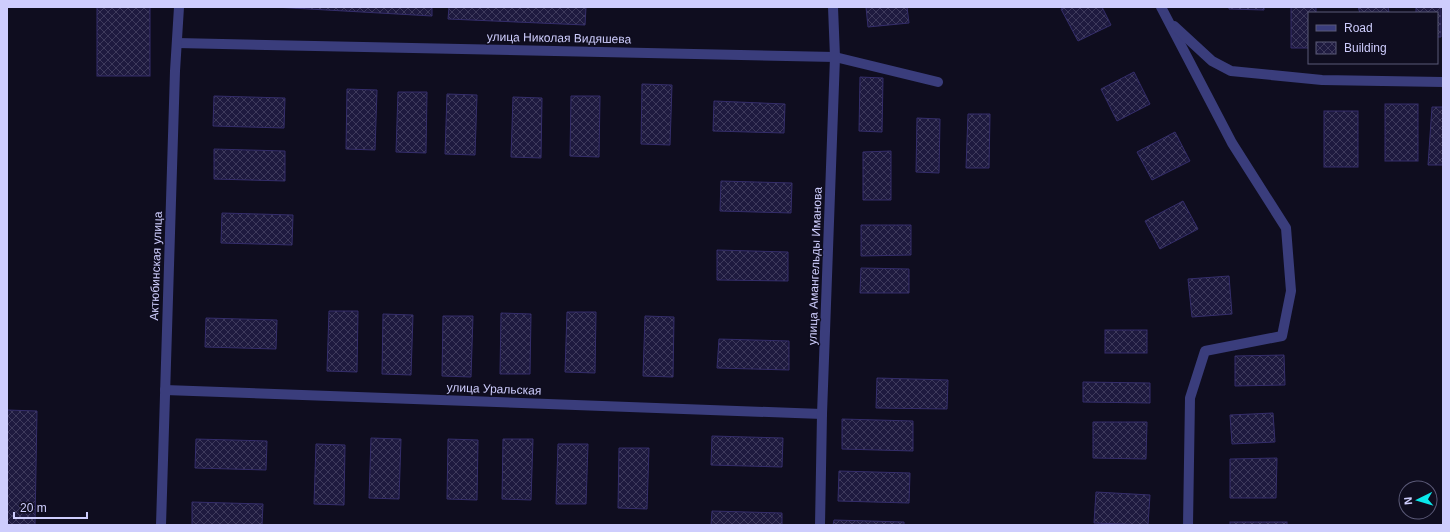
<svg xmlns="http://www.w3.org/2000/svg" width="1450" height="532" viewBox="0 0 1450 532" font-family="Helvetica,sans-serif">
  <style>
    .building { fill: url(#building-cross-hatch); stroke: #342d6a }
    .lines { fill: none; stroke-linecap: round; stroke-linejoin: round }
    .minor { stroke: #3a3d7c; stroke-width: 10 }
    .labels { text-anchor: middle; stroke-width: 3; stroke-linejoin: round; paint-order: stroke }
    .street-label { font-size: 12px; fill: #cecdfd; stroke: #0f0d1f }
  </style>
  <defs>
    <pattern id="building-cross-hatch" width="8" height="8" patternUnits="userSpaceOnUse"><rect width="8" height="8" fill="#1e1a3f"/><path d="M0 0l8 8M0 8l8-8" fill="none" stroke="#3e3a5c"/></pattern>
  </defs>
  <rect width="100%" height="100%" fill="#0f0d1f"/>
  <g class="building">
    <rect x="97" y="7" width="53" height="69"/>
    <path d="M274,7H432V16Z"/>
    <path d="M449,7H586L585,25L448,19Z"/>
    <path d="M866,7H907L909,23L868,27Z"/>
    <path d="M1065,7H1102L1111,25L1078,41L1061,9Z"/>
    <path d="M1229,7H1264V10L1229,9Z"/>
    <path d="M1291,7H1316V13H1309V48H1291Z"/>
    <path d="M1358,7H1388L1389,12L1385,13H1360Z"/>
    <path d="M1416,7H1441V37H1437V13H1416Z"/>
    <path d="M1134,72L1150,104L1117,121L1101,89Z"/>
    <path d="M860,77L883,78L882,132L859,131Z"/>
    <path d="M642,84L672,85L670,145L641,144Z"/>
    <path d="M347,89L377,90L375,150L346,149Z"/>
    <path d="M398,92H427L426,153L396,152Z"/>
    <path d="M447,94L477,95L475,155L445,154Z"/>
    <path d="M214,96L285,98L284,128L213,126Z"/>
    <path d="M571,96H600L599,157L570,156Z"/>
    <path d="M513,97L542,98L541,158L511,157Z"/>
    <path d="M714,101L785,104L784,133L713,131Z"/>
    <rect x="1385" y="104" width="33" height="57"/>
    <path d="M1432,107H1443V165H1428Z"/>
    <rect x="1324" y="111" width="34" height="56"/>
    <path d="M968,114H990L989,168H966Z"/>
    <path d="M917,118L940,119L939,173L916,172Z"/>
    <path d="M1175,132L1190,161L1152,180L1137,152Z"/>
    <path d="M214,149L285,151V181L214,179Z"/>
    <path d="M891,151V200H863V152Z"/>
    <path d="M721,181L792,183L791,213L720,211Z"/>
    <path d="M1183,201L1198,229L1160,249L1145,221Z"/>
    <path d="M222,213L293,215L292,245L221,243Z"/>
    <path d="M861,225H911V255L861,256Z"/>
    <path d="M717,250L788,252V281L717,280Z"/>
    <path d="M861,268L909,269V293H860Z"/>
    <path d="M1229,276L1232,314L1192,317L1188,279Z"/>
    <path d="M329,311H358L357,372L327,371Z"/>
    <path d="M567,312H596L595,373L565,372Z"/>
    <path d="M501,313L531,314L530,374H500Z"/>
    <path d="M383,314L413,315L411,375L382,374Z"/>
    <path d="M443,316H473L471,377L442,376Z"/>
    <path d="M645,316L674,317L673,377L643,376Z"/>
    <path d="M206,318L277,320L276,349L205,347Z"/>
    <rect x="1105" y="330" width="42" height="23"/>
    <path d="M719,339L789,341V370L717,368Z"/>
    <path d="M1284,355L1285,385L1235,386V356Z"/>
    <path d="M877,378L948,380L947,409L876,408Z"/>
    <path d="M1083,382L1150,383V403L1083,402Z"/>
    <path d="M7,410L37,411L35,525H7Z"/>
    <path d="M1273,413L1275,442L1232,444L1230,415Z"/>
    <path d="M842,419L913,421V451L842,449Z"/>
    <path d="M1093,422H1147L1146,459L1093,458Z"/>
    <path d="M712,436L783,438L782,467L711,465Z"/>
    <path d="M371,438L401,439L399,499L369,498Z"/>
    <path d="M196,439L267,441L266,470L195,468Z"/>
    <path d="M448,439L478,440L477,500L447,499Z"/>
    <path d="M503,439H533L531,500L502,499Z"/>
    <path d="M316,444L345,445L344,505L314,504Z"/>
    <path d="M558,444H588L586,504H556Z"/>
    <path d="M619,448H649L647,509L618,508Z"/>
    <path d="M1277,458L1276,498H1230V459Z"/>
    <path d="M839,471L910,473L909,503L838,501Z"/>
    <path d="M1096,492L1150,495L1148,525L1094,523Z"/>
    <path d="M192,502L263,504L262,525H192Z"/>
    <path d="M712,511L782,513V525H711Z"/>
    <path d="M834,520L904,522V525H833Z"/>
    <rect x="1230" y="522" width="57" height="3"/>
  </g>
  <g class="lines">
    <g class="minor">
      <path d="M1161,7L1232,143L1286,228L1291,291L1282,336L1205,351L1190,398L1188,525"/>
      <path d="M1174,26L1212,61L1231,71L1322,80L1443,82"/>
      <path d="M177,43L835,57L938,82"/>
      <path d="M165,390L822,414"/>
      <path d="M161,525L175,71L179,7"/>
      <path d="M820,525L822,414L835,57L833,7"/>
    </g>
  </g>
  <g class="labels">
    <g class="street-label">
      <text transform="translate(559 38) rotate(1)" y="4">улица Николая Видяшева</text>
      <text transform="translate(156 266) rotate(-88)" y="4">Актюбинская улица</text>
      <text transform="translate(815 266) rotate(-88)" y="4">улица Амангельды Иманова</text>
      <text transform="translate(494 389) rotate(2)" y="4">улица Уральская</text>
    </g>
  </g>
  <rect width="1450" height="532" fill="none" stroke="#cecdfd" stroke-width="16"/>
  <rect x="1308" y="12" width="130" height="52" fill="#0f0d1f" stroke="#5b5a78"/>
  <rect x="1316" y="25" width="20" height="6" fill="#3a3d7c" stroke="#5b5a78"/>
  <text x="1344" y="32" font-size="12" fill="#cecdfd">Road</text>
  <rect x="1316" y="42" width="20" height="12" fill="url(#building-cross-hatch)" stroke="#5b5a78"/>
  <text x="1344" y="52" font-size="12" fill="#cecdfd">Building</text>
  <g transform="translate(1418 500) rotate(265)"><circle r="19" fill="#0f0d1f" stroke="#5b5a78"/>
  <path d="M0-3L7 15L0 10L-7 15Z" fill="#0ae8eb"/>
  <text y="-6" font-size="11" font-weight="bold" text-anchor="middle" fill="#cecdfd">N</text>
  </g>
  <path d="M14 512v6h73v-6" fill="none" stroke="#cecdfd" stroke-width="2"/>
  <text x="20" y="512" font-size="12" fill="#cecdfd" stroke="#0f0d1f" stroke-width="3" paint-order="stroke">20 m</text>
</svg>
